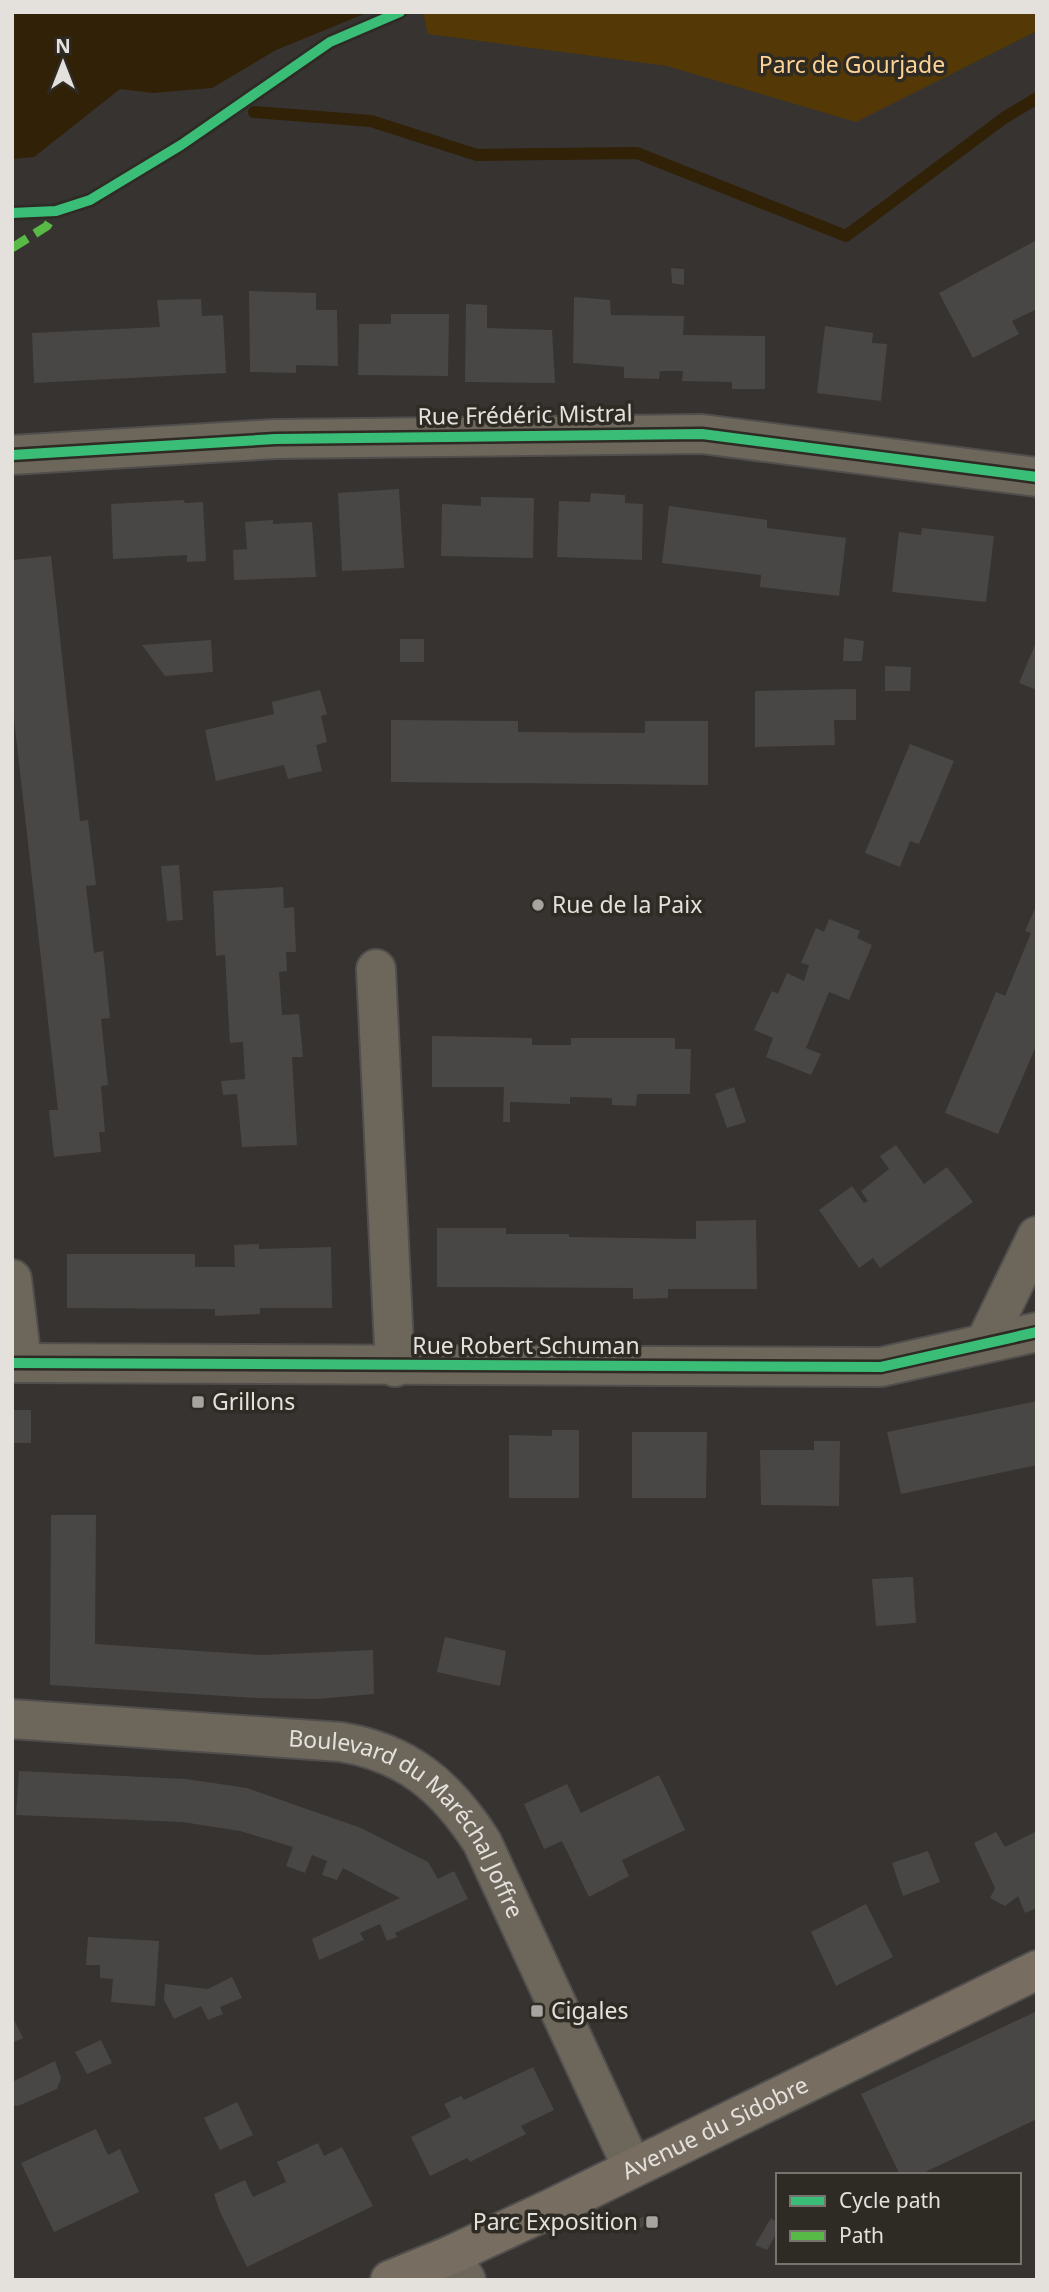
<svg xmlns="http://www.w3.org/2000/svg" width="1049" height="2292" viewBox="0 0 1049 2292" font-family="'Noto Sans',sans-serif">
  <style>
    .green { fill: #543906 }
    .water { fill: #312107 }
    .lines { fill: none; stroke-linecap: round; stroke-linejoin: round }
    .stream { stroke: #312107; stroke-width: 12 }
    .building { fill: #494745 }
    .minor-casing { stroke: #514f4d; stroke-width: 42 }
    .major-casing { stroke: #514f4d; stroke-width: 42 }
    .minor { stroke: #6d665b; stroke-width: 38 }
    .major { stroke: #776e61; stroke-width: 38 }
    .quiet { stroke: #58b947; stroke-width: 9; stroke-dasharray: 18 9; stroke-linecap: butt }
    .cycleway-casing { stroke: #2e2a24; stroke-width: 15 }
    .cycleway { stroke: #3abd76; stroke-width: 10 }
    .poi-dot { fill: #a7a4a0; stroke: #2e2a24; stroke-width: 2.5 }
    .labels { text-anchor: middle; stroke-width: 7; stroke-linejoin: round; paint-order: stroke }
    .park-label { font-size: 23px; fill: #fdd295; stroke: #2e2a24 }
    .street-label { font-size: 23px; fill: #e4e1dd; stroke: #2e2a24 }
    .poi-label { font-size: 23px; fill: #e4e1dd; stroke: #2e2a24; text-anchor: start }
  </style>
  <rect width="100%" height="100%" fill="#363330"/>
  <path class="green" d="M423,12H1037V31L856,122L667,66L428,34Z"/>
  <path class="water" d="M12,12H369L276,50L212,88L153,93L120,89L34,157L12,159Z"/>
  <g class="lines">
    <path class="stream" d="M254,112L371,121L477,155L637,153L846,236L1004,118L1037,98"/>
  </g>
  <g class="building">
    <path d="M1035,241L1037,309L1012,321L1019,334L973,358L939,293Z"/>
    <path d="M671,268L684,269V285L672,283Z"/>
    <path d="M249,291L316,293V310H337L338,366L296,365V373L250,372Z"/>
    <path d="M574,297L610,300L611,315L684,316L683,335L765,336V389H732V382L682,381L683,371H660L659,379L624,378V367L573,363Z"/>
    <path d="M201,299L202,316L223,315L226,373L34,383L32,333L160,327L157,300Z"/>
    <path d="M466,304L487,305V328L552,330L555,383L465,382Z"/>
    <path d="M391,314H449L448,376L358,375L359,324H391Z"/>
    <path d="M825,326L873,333L872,343L887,344L881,401L817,393Z"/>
    <path d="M399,489L404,568L342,571L338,493Z"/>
    <path d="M591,493L625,495V503L643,504L642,560L557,557L559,501L590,502Z"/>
    <path d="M481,497L534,498L533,558L441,556L442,504L481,506Z"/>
    <path d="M184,500L185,503L203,502L206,561L187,562V555L113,559L111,504Z"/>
    <path d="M669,506L767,520V528L846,538L839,596L760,587L761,575L662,563Z"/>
    <path d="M273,520V524L312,522L316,577L234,580L233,550L247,549L245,522Z"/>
    <path d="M922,528L994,536L986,602L892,592L899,532L921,535Z"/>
    <path d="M51,556L80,821L88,820L96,885L86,886L94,953L103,951L110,1018L101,1019L108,1085L101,1086L105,1132H99L101,1152L54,1157L49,1110H58L12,701V560Z"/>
    <path d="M844,638L864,641L862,661H843Z"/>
    <rect x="400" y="639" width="24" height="23"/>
    <path d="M211,640L213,672L165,676L142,645Z"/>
    <path d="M1037,640V690L1019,683Z"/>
    <path d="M885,666L911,667L910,691H885Z"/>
    <path d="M856,689V720H834L835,745L755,747V691Z"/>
    <path d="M320,690L327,714L321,716L327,742L316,745L322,771L288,779L284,765L216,781L205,730L274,714L272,702Z"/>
    <path d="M391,720L518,721V732L645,733V721H708V785L391,782Z"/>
    <path d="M910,744L954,761L919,844L910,841L900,867L865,853Z"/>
    <path d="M179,865L183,920L167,921L161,866Z"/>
    <path d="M283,887L284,908L294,907L296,952H286L287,971L279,972L282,1015L299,1014L303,1057H292L297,1145L242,1147L237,1094L223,1095L221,1081L245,1079L243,1042L230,1043L225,955L216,956L213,891Z"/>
    <path d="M1037,904V1044L998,1134L945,1113L996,992L1005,996L1031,933L1025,931Z"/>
    <path d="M829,919L860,931L857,938L872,945L849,1000L829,992L806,1048L821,1054L811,1075L766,1057L773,1038L754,1030L772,991L778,994L787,973L804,981L809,965L801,963L816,928L824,932Z"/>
    <path d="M432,1036L532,1038V1045H571V1038H675V1049H691L690,1094H637L636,1106L612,1105V1098L570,1097V1104L510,1102V1122H503L504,1087H432Z"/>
    <path d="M734,1087L746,1122L727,1128L715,1094Z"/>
    <path d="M896,1145L924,1184L947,1167L973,1202L880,1268L873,1258L859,1268L819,1210L852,1186L864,1203L868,1201L861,1191L889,1169L880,1156Z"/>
    <path d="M756,1220L757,1289H668V1298L633,1299V1288L437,1287V1228H506V1234H569V1237L696,1239V1221Z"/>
    <path d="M259,1244V1249L331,1247L332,1308H260V1314L215,1316V1309L67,1308V1254H195V1267H235L234,1245Z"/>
    <path d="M1037,1401V1465L901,1494L887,1432Z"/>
    <rect x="12" y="1410" width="19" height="33"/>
    <path d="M552,1430H579V1498H509V1435L552,1436Z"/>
    <path d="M632,1432H707L706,1498H632Z"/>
    <path d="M814,1441H840L839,1506L761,1505L760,1450H814Z"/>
    <path d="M51,1515H96L95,1644L261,1655L373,1650L374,1694L318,1699L258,1698L50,1685Z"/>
    <path d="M913,1577L916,1623L876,1626L872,1579Z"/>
    <path d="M445,1637L506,1651L500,1686L437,1672Z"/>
    <path d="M19,1771L186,1779L247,1788L361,1828L428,1862L438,1879L454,1871L468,1899L395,1933L397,1937L387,1941L380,1924L360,1933L364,1940L319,1960L312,1939L400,1898L343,1868L337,1880L322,1875L327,1861L312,1855L305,1873L286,1866L293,1847L240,1831L182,1822L16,1815Z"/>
    <path d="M659,1775L685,1830L622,1860L629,1876L589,1897L562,1841L544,1849L524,1804L567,1784L581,1813Z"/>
    <path d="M1037,1831V1908L1025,1913L1018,1896L1005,1906L990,1898L995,1888L974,1843L996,1832L1005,1847Z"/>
    <path d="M928,1851L940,1882L903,1896L892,1863Z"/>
    <path d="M866,1904L893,1957L836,1986L811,1932Z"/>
    <path d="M88,1937L159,1941L155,2006L111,2002L113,1979L100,1978V1965H86Z"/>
    <path d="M232,1977L242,1998L220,2007L223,2014L208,2020L201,2006L174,2019L164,2000L165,1984L208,1989Z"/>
    <path d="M1037,2011V2119L919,2175H900L861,2094Z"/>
    <path d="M12,2016L23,2038L12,2043Z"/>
    <path d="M101,2040L112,2063L87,2074L75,2052Z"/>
    <path d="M55,2061L61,2078L57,2089L18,2106L12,2105V2082Z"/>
    <path d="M533,2067L554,2110L521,2126L526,2134L470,2162L467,2158L430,2176L411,2137L451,2117L444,2104L461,2096L464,2100Z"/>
    <path d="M237,2102L253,2135L220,2150L204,2118Z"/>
    <path d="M96,2129L108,2155L120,2149L139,2192L54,2232L21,2163Z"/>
    <path d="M318,2143L324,2156L342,2147L373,2206L247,2267L220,2212L214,2194L245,2180L253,2197L286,2182L277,2162Z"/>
    <path d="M647,2215L651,2223L629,2233L628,2224Z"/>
    <path d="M771,2218L778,2223V2231L767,2250L755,2245Z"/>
  </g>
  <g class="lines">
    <g class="minor-casing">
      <g id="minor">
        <path d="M12,455L275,439L702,434L1037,477"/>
        <path d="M376,969L395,1367"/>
        <path d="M12,1279L22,1363"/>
        <path d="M985,1343L1037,1236"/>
        <path d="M12,1363L881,1367L1037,1332"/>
        <path id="s1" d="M12,1719L341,1742C407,1753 446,1786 482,1842L632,2167"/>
        <path d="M451,2255L466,2280"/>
      </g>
    </g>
    <g class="major-casing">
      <g id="major">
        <path id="s2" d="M390,2280L451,2255L552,2208L1037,1970"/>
      </g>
    </g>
    <use href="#minor" class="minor"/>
    <use href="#major" class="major"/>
    <path class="quiet" d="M12,248L47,226L56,211"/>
    <g class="cycleway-casing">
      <g id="cycleway">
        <path d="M12,213L56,211L90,200L181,145L330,42L400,12"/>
        <path d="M12,455L275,439L702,434L1037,477"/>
        <path d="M12,1363L881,1367L1037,1332"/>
      </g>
    </g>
    <use href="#cycleway" class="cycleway"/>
  </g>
  <g class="poi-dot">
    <circle cx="538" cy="905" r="7"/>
    <rect x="191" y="1395" width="14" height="14" rx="3.5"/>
    <rect x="530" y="2004" width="14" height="14" rx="3.5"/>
    <rect x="645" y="2215" width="14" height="14" rx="3.5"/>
  </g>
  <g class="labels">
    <g class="park-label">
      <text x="852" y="73">Parc de Gourjade</text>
    </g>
    <g class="street-label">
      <text transform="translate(525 415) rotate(-1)" y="8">Rue Frédéric Mistral</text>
      <text x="526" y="1354">Rue Robert Schuman</text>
      <text dy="8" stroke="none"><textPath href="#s1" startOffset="434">Boulevard du Maréchal Joffre</textPath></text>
      <text dy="8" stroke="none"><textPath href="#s2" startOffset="359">Avenue du Sidobre</textPath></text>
    </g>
    <g class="poi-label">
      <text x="552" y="913">Rue de la Paix</text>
      <text x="212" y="1410">Grillons</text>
      <text x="551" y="2019">Cigales</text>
      <text x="638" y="2230" text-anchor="end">Parc Exposition</text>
    </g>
  </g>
  <rect width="1049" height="2292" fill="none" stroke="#e4e1dd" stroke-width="28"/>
  <rect x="776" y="2173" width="245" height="91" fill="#2e2a24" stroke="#77736e" stroke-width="2"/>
  <rect x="790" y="2196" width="35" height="10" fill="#3abd76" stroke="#77736e" stroke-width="2"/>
  <text x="839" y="2208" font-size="21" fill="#e4e1dd">Cycle path</text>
  <rect x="790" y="2231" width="35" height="10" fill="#58b947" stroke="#77736e" stroke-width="2"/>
  <text x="839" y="2243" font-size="21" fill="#e4e1dd">Path</text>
  <g transform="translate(63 63)" stroke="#2e2a24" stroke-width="5" paint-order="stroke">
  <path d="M0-5L12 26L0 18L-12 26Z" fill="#e4e1dd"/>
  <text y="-10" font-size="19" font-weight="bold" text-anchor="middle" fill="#e4e1dd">N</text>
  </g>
</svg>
